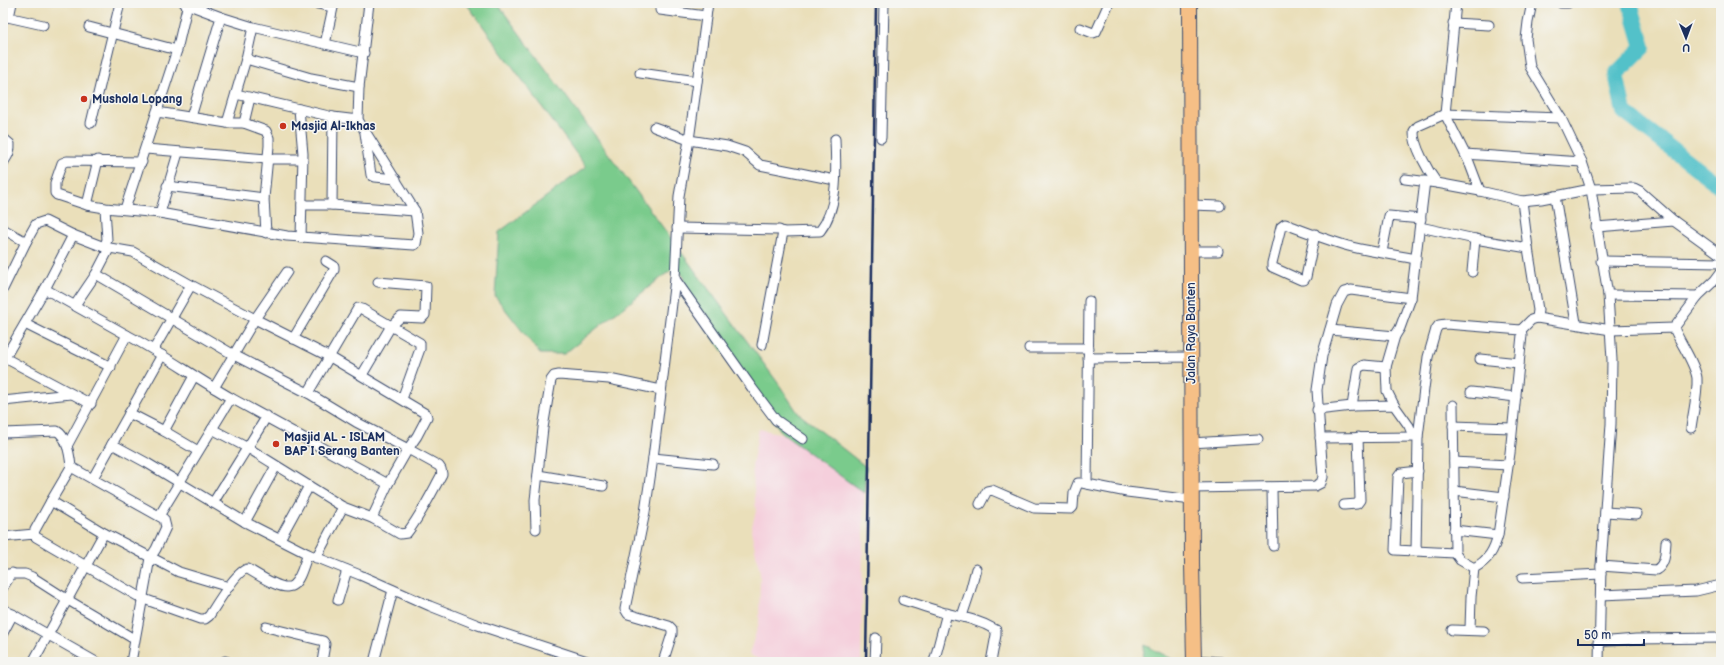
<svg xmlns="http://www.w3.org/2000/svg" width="1724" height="665" viewBox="0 0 1724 665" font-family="'Balsamiq Sans',sans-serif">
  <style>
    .built { fill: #f5cfdc }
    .green { fill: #7acb8c; stroke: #4a7d75 }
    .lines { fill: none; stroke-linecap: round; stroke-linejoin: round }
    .river { stroke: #53c1c9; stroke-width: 16 }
    .street-casing { stroke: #3a496c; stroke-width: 11 }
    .primary-casing { stroke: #3a496c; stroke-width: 16 }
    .street { stroke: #fff; stroke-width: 9 }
    .primary { stroke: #f5bf86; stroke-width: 14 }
    .rail { stroke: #1b2f5e; stroke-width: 2.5 }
    .poi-dot { fill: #c8321e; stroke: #f6f6f2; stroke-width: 1.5 }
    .labels { text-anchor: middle; stroke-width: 3; stroke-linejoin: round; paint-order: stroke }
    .poi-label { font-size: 12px; font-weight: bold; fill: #1b2f5e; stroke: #f6f6f2; text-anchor: start }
    .street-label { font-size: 12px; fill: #1b2f5e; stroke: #f6f6f2 }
  </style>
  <rect width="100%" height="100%" fill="#f6f6f2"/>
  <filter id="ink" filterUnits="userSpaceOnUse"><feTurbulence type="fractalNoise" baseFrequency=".025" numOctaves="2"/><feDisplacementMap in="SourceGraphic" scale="8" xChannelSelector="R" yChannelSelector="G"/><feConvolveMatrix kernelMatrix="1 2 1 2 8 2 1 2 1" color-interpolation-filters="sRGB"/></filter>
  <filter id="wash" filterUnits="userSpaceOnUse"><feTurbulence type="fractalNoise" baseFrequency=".012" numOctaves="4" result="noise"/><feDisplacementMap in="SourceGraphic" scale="16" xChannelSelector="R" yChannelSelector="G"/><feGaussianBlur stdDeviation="0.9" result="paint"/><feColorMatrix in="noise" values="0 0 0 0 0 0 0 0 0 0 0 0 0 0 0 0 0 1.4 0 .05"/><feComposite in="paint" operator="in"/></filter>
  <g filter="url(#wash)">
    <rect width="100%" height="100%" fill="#eadfba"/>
    <path class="built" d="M759,429L783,434L864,493L861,662H763L749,654L759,623L760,573L751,530L756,511L752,466Z"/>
    <g class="green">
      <path d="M466,3H497L778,383L798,413L866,467L864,493L783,434L683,297L684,277L676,266L564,354H540L495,296L499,232L586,167Z"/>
      <path d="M1145,645L1178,662H1142Z"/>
    </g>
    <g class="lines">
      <path class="river" d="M1630,3L1643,47L1616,74L1624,112L1721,187"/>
    </g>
  </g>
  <g filter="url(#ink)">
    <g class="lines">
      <g class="street-casing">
        <g id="street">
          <path d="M184,3L221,17L253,27L246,59L227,123"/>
          <path d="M314,3L333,7"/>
          <path d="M1456,3L1445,114L1561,118"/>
          <path d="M1532,3L1528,22L1526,39L1530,67L1561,118L1582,162L1591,189L1608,295L1612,360L1611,424L1601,566L1599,662"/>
          <path d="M1561,3H1568"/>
          <path d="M660,10L706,16"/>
          <path d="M3,16L43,25"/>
          <path d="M9,17L12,3"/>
          <path d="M1453,23L1489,25"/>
          <path d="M89,27L177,50"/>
          <path d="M253,27L364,53"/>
          <path d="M1080,28L1093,33L1096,32L1109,3"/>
          <path d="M325,44L334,3"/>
          <path d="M246,59L311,78L359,87"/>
          <path d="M640,73L697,81"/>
          <path d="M236,94L333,117L358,120"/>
          <path d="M299,109L303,154L301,238"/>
          <path d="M157,112L227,123H244L266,131L269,138V146L264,198L266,233"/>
          <path d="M191,117L221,17"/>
          <path d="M91,123L120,3"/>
          <path d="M244,123L250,98"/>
          <path d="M654,127L689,140L727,146L745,152L760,165L835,180"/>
          <path d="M365,133L371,175L375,177L396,179"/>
          <path d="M3,138L10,144C11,152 7,157 3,163"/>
          <path d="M881,138L884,3"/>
          <path d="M146,149L267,159H302"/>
          <path d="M1465,154L1582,162"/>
          <path d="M142,162L67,161L62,163L55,183V193L57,195L87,205L105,208L160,213L287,236L414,245L416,244L418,233L415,211L358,120L359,87L369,3"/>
          <path d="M1405,179L1437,183L1480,191L1522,201L1541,199L1591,189L1634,188L1640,191L1674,221L1721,255"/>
          <path d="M1437,183C1428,171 1413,145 1414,131L1418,126L1445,114L1469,162L1480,191"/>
          <path d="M167,186L264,198"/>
          <path d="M1555,196L1576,323"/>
          <path d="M1522,201L1528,248"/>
          <path d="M87,205L98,160"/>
          <path d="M302,205H332L415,211"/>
          <path d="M332,205L333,117"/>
          <path d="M1191,205L1220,206"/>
          <path d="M125,209L177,50L188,3"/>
          <path d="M160,213L178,153"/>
          <path d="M1420,227L1475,239L1528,248L1538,310L1537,318L1531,320L1521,330"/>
          <path d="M1596,227L1674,221"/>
          <path d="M677,228L779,230L783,232L762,345"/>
          <path d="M3,229L26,242"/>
          <path d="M783,232L820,231C839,207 836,169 835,139"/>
          <path d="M1315,234L1306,277L1304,280H1301L1272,267V263L1281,227L1285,224C1307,232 1329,241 1352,247C1373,252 1395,255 1416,259"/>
          <path d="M104,247L107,240L105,208"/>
          <path d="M1191,251H1218"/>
          <path d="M1382,252L1389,216L1421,219"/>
          <path d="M1601,261L1721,263"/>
          <path d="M1472,272L1475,239"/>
          <path d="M96,274L234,355L308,393L356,422L408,449L388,484L372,518"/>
          <path d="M675,279L752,388L776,420L803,439"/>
          <path d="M3,289L26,242L36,224L45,221L73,235L104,247L133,252L191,285"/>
          <path d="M45,289L73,235"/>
          <path d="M1608,295L1698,296"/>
          <path d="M75,305L96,274L109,249"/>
          <path d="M1537,318L1611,330L1674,328C1680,343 1695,363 1697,378C1698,394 1693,412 1691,428"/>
          <path d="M25,324L111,367"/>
          <path d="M1674,328L1698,296L1715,280L1721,272"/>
          <path d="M1330,330L1395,336"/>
          <path d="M293,339L334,270V266L326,261"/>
          <path d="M1029,348H1089"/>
          <path d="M154,349L191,285L255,319L214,388"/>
          <path d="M5,358L91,404"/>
          <path d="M1088,358L1192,357"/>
          <path d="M1480,359L1519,363"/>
          <path d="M3,361L45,289L127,335"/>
          <path d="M1386,367L1387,391L1394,405"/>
          <path d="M362,375L391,326L401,317L422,318L425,315L426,286L378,282"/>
          <path d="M1471,392L1516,397"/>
          <path d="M308,393L358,308L362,309L420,343V349L402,399"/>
          <path d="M231,398L388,484"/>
          <path d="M3,401L71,394"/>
          <path d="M1453,405L1455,553L1460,560L1474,568C1489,560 1494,550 1498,535L1510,453L1522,335L1521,330"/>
          <path d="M1352,406L1394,405L1409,426L1413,436"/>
          <path d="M1317,410L1352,406L1358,368L1364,365L1386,367L1395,336L1400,328L1411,298L1425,181"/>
          <path d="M129,413L164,431L198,451"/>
          <path d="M1453,426L1512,428"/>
          <path d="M212,429L248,448L343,507L372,518L400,534L407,533C421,515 431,494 442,474L441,469L439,466L408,449L417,436L427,417L426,414L330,357L255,319L287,272"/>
          <path d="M164,431L194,376"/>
          <path d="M3,433L57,431C67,437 70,456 71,467L164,519L166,527L156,549L150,558L131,662"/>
          <path d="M1320,438L1418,437"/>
          <path d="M1191,443L1258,439"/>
          <path d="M112,444L147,463L245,522L308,554L360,575L430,606L478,625L590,662"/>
          <path d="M67,446L127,335C163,354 196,378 231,398L159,516"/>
          <path d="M653,458L713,464"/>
          <path d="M1454,462L1508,465"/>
          <path d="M71,467L51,501L104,533"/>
          <path d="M1418,471L1401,473L1398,477L1395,550L1455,553"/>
          <path d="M538,475L603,486"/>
          <path d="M93,478L162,355"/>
          <path d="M1087,484L1089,301"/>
          <path d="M1192,488L1315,486L1321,483L1323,477L1317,390L1322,356L1337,305L1344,292L1351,290L1411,298"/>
          <path d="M1272,488L1273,546"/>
          <path d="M1454,491L1504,497"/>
          <path d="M213,503L267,416"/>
          <path d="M980,504L987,491L992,490L1034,508L1071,509L1073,507L1074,493L1078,483H1082L1127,492L1192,500"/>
          <path d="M1344,505L1357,504L1360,500L1358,437"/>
          <path d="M1605,512L1637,514"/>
          <path d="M245,522L276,466"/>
          <path d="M536,529L535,500L543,428L551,380L554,376L559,375L609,379L661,390"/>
          <path d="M1454,530L1498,535"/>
          <path d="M34,534L35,530L51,501"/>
          <path d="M3,537L34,534L36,537L141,598L200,619H205L209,616C215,607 238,568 248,569C257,574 284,593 293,585C301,579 304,563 308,554"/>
          <path d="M280,539L309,486"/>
          <path d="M1416,551L1418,437L1428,357L1436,329L1439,325L1446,324L1521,330"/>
          <path d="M316,558L343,507"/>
          <path d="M1601,566L1656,570C1666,564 1665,552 1666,542"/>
          <path d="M3,574H25L32,577L68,600L134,639"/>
          <path d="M1522,578L1601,574"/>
          <path d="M3,587L12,573"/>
          <path d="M1601,595L1696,591L1721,585"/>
          <path d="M338,600L347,570"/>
          <path d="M903,600C917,604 931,609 945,613C963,617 979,620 996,630V635L991,662"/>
          <path d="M3,609L96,662"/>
          <path d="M962,616L970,592L976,569"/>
          <path d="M266,627L323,641L325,644L322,662"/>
          <path d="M1470,629L1471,597L1474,568"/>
          <path d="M1452,630L1484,631"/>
          <path d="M3,633L13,614"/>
          <path d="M1598,642L1636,639L1721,638"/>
          <path d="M1194,660L1221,662"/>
          <path d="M225,661L228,662"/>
          <path d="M33,662L104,533L179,572L229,587"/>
          <path d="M374,662L393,590"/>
          <path d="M663,662L672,634V629L669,626L628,614L625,609L645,512L653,458L675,279L679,196L689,140L708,3"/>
          <path d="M875,662L876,638"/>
          <path d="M934,662L947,613"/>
        </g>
      </g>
      <g class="primary-casing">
        <path id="primary" d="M1190,3L1192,563L1194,662"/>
      </g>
      <use href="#street" class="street"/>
      <use href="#primary" class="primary"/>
      <path class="rail" d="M866,662L876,3"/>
    </g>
  </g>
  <g class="poi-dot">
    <circle cx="84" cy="99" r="4"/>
    <circle cx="283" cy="126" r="4"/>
    <circle cx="276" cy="444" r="4"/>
  </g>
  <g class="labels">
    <g class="poi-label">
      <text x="92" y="103">Mushola Lopang</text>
      <text x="291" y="130">Masjid Al-Ikhas</text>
      <text x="284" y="441">Masjid AL - ISLAM<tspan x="284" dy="14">BAP I Serang Banten</tspan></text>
    </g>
    <g class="street-label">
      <text transform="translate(1191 333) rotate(-90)" y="4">Jalan Raya Banten</text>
    </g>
  </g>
  <rect width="1724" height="665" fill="none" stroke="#f6f6f2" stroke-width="16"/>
  <g transform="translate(1686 38) rotate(179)" stroke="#f6f6f2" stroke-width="3" paint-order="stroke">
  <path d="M0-3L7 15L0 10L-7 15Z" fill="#1b2f5e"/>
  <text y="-6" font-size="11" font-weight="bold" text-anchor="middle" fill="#1b2f5e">U</text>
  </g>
  <path d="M1578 639v6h66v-6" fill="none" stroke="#1b2f5e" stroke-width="2"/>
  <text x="1584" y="639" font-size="12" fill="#1b2f5e" stroke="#f6f6f2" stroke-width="3" paint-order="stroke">50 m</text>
</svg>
